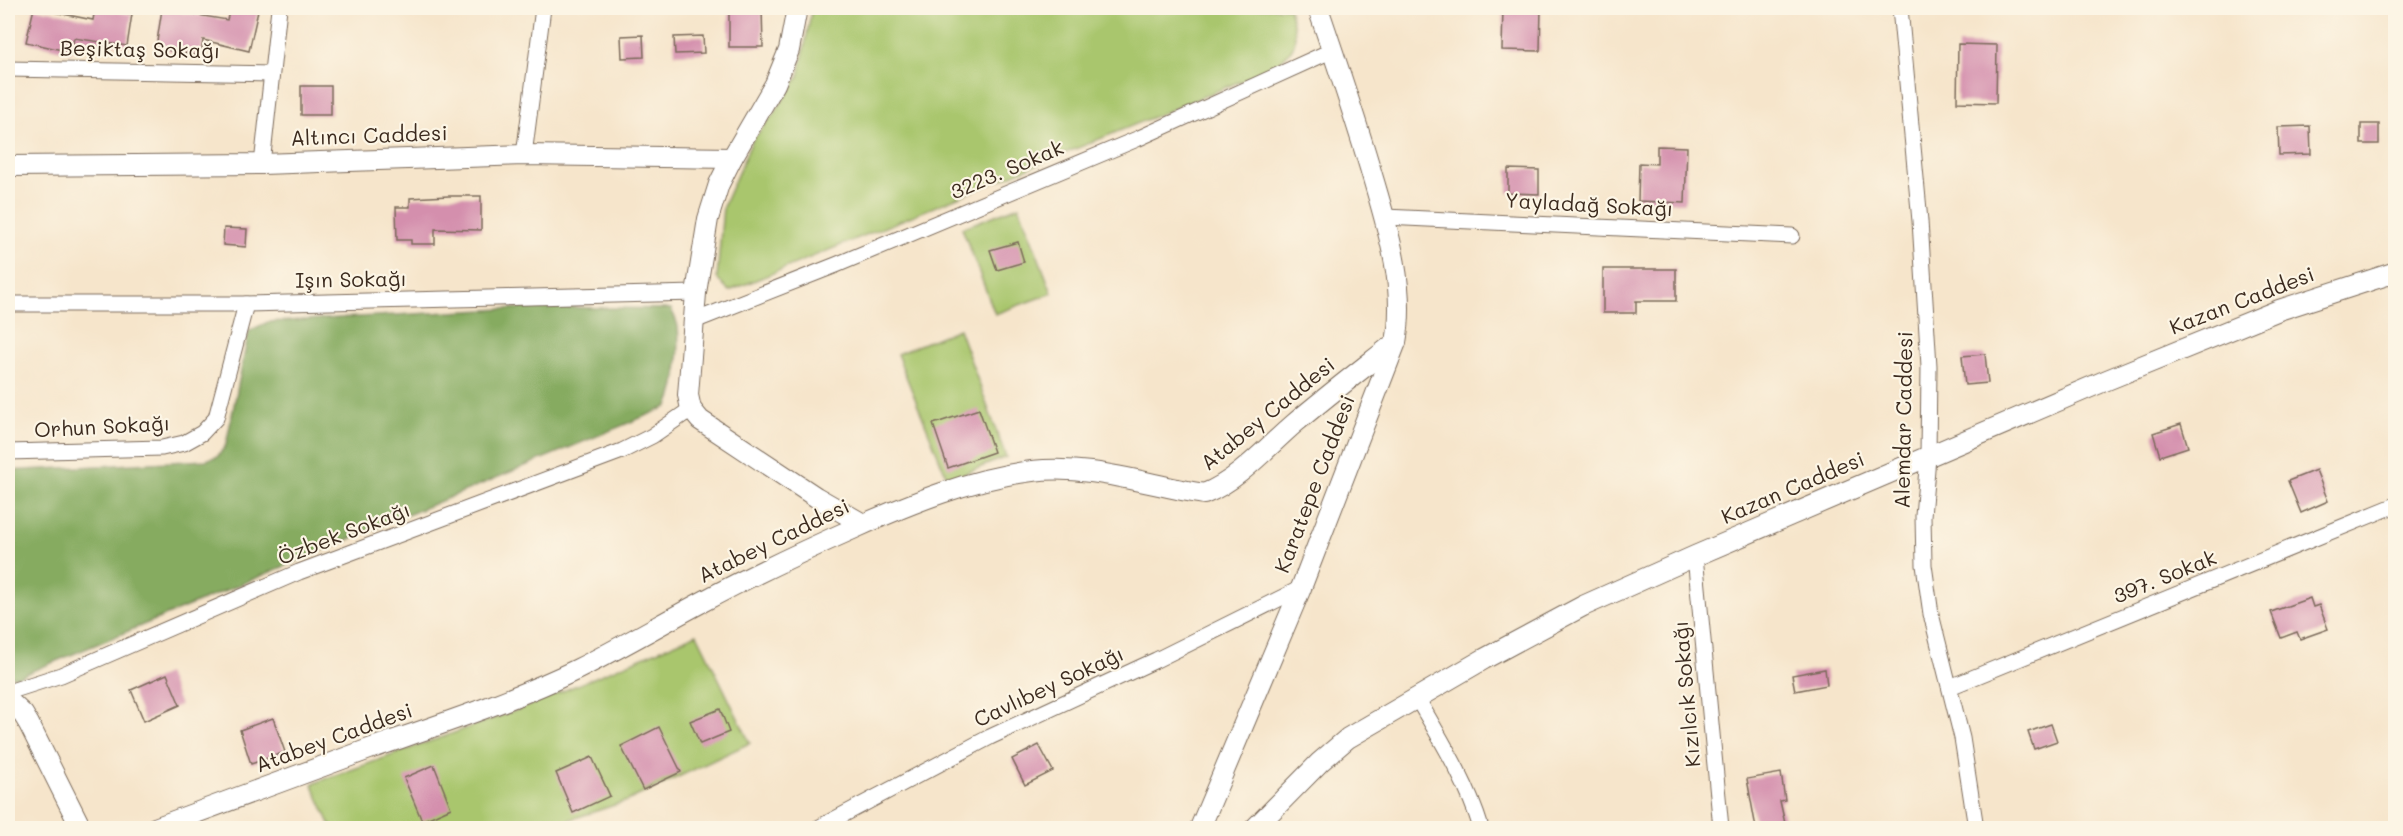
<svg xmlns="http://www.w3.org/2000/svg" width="2403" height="836" viewBox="0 0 2403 836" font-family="Mali,sans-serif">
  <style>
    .green { fill: #a9c66d; stroke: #727846; stroke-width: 1.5 }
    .forest { fill: #86ab60; stroke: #606a3f; stroke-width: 1.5 }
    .building { fill: #d48fad }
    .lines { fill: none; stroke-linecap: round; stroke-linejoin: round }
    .minor-casing { stroke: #7c6b5b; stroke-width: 17 }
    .tertiary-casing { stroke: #7c6b5b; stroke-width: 22 }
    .minor { stroke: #fff; stroke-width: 15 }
    .tertiary { stroke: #fff; stroke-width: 20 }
    .labels { text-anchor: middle; stroke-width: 4.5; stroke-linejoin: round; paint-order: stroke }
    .street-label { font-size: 21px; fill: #3b2a1e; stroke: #fcf5e5 }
  </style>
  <rect width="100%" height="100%" fill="#fcf5e5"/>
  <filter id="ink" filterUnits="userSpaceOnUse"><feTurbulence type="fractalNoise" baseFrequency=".0167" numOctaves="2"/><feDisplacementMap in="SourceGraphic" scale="12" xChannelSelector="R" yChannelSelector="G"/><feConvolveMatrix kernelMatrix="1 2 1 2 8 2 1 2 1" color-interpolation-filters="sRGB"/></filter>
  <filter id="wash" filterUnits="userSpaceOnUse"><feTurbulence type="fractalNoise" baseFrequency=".008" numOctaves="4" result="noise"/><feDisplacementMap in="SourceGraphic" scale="24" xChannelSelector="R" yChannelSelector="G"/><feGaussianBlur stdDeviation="1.35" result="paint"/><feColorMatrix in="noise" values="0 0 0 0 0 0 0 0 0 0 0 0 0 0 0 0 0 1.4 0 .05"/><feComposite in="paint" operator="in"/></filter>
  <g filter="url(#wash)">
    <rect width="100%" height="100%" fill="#f6e5cb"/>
    <g class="green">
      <path d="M812,8H1289C1299,44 1299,48 1268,70L729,291L717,278L723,207L752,141L776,111L799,76Z"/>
      <path d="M1019,206L1052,293L995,314L962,228Z"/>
      <path d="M959,329L1006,457L948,480L897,354Z"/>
      <path d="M697,634L750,743L627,801L544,828H332L312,784L523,708Z"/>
    </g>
    <path class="forest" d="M541,307L671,309C673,314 677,321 678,327C680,347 678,390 667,407L18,677L8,676V471L206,460L218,456L226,445L249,331L268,322Z"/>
    <g id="blocks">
      <g class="building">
        <path d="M34,8L93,20L95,9L132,14L127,46L74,38L71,52L26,42Z"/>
        <path d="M230,8H242L258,11L249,51L203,40L201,56L156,48L162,9L227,20Z"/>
        <path d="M729,8H762L763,47H729Z"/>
        <path d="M1503,8H1541L1540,51L1502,50Z"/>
        <path d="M643,35L644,57L622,58L621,36Z"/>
        <path d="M703,36L704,53L675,54L674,37Z"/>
        <path d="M1958,44L1997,45L1996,103L1957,102Z"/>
        <rect x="301" y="86" width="30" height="29"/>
        <rect x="2361" y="124" width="18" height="20"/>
        <path d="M2310,126L2311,154L2279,155L2278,127Z"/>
        <path d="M1657,146L1687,147L1685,203L1638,201L1639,163L1657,164Z"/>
        <path d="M1508,169L1539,170V194L1508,193Z"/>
        <path d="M449,196H481V230L435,229V244H411V240H397L396,207H410V198Z"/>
        <path d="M224,228L247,229L246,247L223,245Z"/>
        <path d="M1018,242L1024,262L997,270L990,250Z"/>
        <path d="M1603,269H1676V301H1636V313H1603Z"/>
        <path d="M1985,354L1988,383L1965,385L1962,356Z"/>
        <path d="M979,409L994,452L948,468L933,424Z"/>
        <path d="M2181,424L2188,447L2160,456L2153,433Z"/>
        <path d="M2316,470L2328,501L2301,513L2288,481Z"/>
        <path d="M2310,598L2313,607L2319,605L2328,629L2300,639L2297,632L2281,638L2271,612Z"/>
        <path d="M1825,669L1827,685L1795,691L1792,675Z"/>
        <path d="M167,674L180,705L144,721L131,690Z"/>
        <path d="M720,709L729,732L700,744L690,721Z"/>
        <path d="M273,718L285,752L251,764L240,730Z"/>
        <path d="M2051,724L2057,741L2034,749L2028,732Z"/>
        <path d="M659,727L681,772L643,790L621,746Z"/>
        <path d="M1039,745L1053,771L1025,785L1012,759Z"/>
        <path d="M592,757L610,796L573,813L556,773Z"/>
        <path d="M434,765L451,808L422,821L404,778Z"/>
        <path d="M1781,773L1785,800L1780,801L1786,828H1756L1747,779Z"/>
      </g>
    </g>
  </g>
  <g filter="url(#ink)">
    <use href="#blocks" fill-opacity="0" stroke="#7c6b5b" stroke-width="1.5"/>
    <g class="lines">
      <g class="minor-casing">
        <g id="minor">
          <path d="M1900,8L1920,221L1929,366L1928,457L1923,516L1924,565L1931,614L1962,738L1976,828"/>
          <path d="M8,69L271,74"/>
          <path d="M524,155L543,8"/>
          <path d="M262,164L279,8"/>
          <path d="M1385,217L1792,236"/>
          <path d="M8,304H246L696,293"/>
          <path d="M694,321L836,265L1137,139L1333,50"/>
          <path d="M8,452L162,448L184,443L202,433L216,418L246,304"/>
          <path d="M1695,556L1721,828"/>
          <path d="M1950,687L2396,505"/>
          <path d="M8,692L61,675L299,572L622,451L652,436L691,409"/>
          <path d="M1417,698C1441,740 1467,781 1481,828"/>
          <path d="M818,828L990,737L1156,660L1301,588"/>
        </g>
      </g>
      <g class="tertiary-casing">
        <g id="tertiary">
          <path d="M797,8L789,50L775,84L732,158L719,184L708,219L696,293L688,395L691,409L700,420L816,497L863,524"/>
          <path d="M8,166L262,164L524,155L732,158"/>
          <path d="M8,700L23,714L29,724L81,828"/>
          <path d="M155,828C227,802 300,774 372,748C441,724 512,701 578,669C620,648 661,624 702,602C752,575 803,551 855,528C911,503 970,479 1032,471C1091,464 1147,485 1204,494C1239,480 1267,447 1295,423C1328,395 1362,369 1396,342"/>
          <path d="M1200,828L1301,588L1396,342C1407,285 1386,223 1370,168C1354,114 1336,61 1318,8"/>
          <path d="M1255,828L1320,762L1348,738L1484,659L1583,606L1695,556L2107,380L2279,310L2396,272"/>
        </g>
      </g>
      <use href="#minor" class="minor"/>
      <use href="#tertiary" class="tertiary"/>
    </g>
  </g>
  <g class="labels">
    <g class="street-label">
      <text transform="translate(140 50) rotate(1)" y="7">Beşiktaş Sokağı</text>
      <text transform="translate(369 136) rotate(-2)" y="7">Altıncı Caddesi</text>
      <text transform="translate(1007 170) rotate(-23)" y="7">3223. Sokak</text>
      <text transform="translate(1589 205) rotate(3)" y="7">Yayladağ Sokağı</text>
      <text transform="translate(351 280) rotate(-1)" y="7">Işın Sokağı</text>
      <text transform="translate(2242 301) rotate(-21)" y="7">Kazan Caddesi</text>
      <text transform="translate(1268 414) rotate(-39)" y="7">Atabey Caddesi</text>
      <text transform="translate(1904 420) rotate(-89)" y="7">Alemdar Caddesi</text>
      <text transform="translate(102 427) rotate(-3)" y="7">Orhun Sokağı</text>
      <text transform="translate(1315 484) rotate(-69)" y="7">Karatepe Caddesi</text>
      <text transform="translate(1793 488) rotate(-23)" y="7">Kazan Caddesi</text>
      <text transform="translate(344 534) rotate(-21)" y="7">Özbek Sokağı</text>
      <text transform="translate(774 541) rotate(-26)" y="7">Atabey Caddesi</text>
      <text transform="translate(2165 577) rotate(-22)" y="7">397. Sokak</text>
      <text transform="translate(1049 687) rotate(-25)" y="7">Cavlıbey Sokağı</text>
      <text transform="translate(1687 694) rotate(-95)" y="7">Kızılcık Sokağı</text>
      <text transform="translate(334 738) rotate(-20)" y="7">Atabey Caddesi</text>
    </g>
  </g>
  <rect width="2403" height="836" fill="none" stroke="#fcf5e5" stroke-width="30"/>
</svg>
